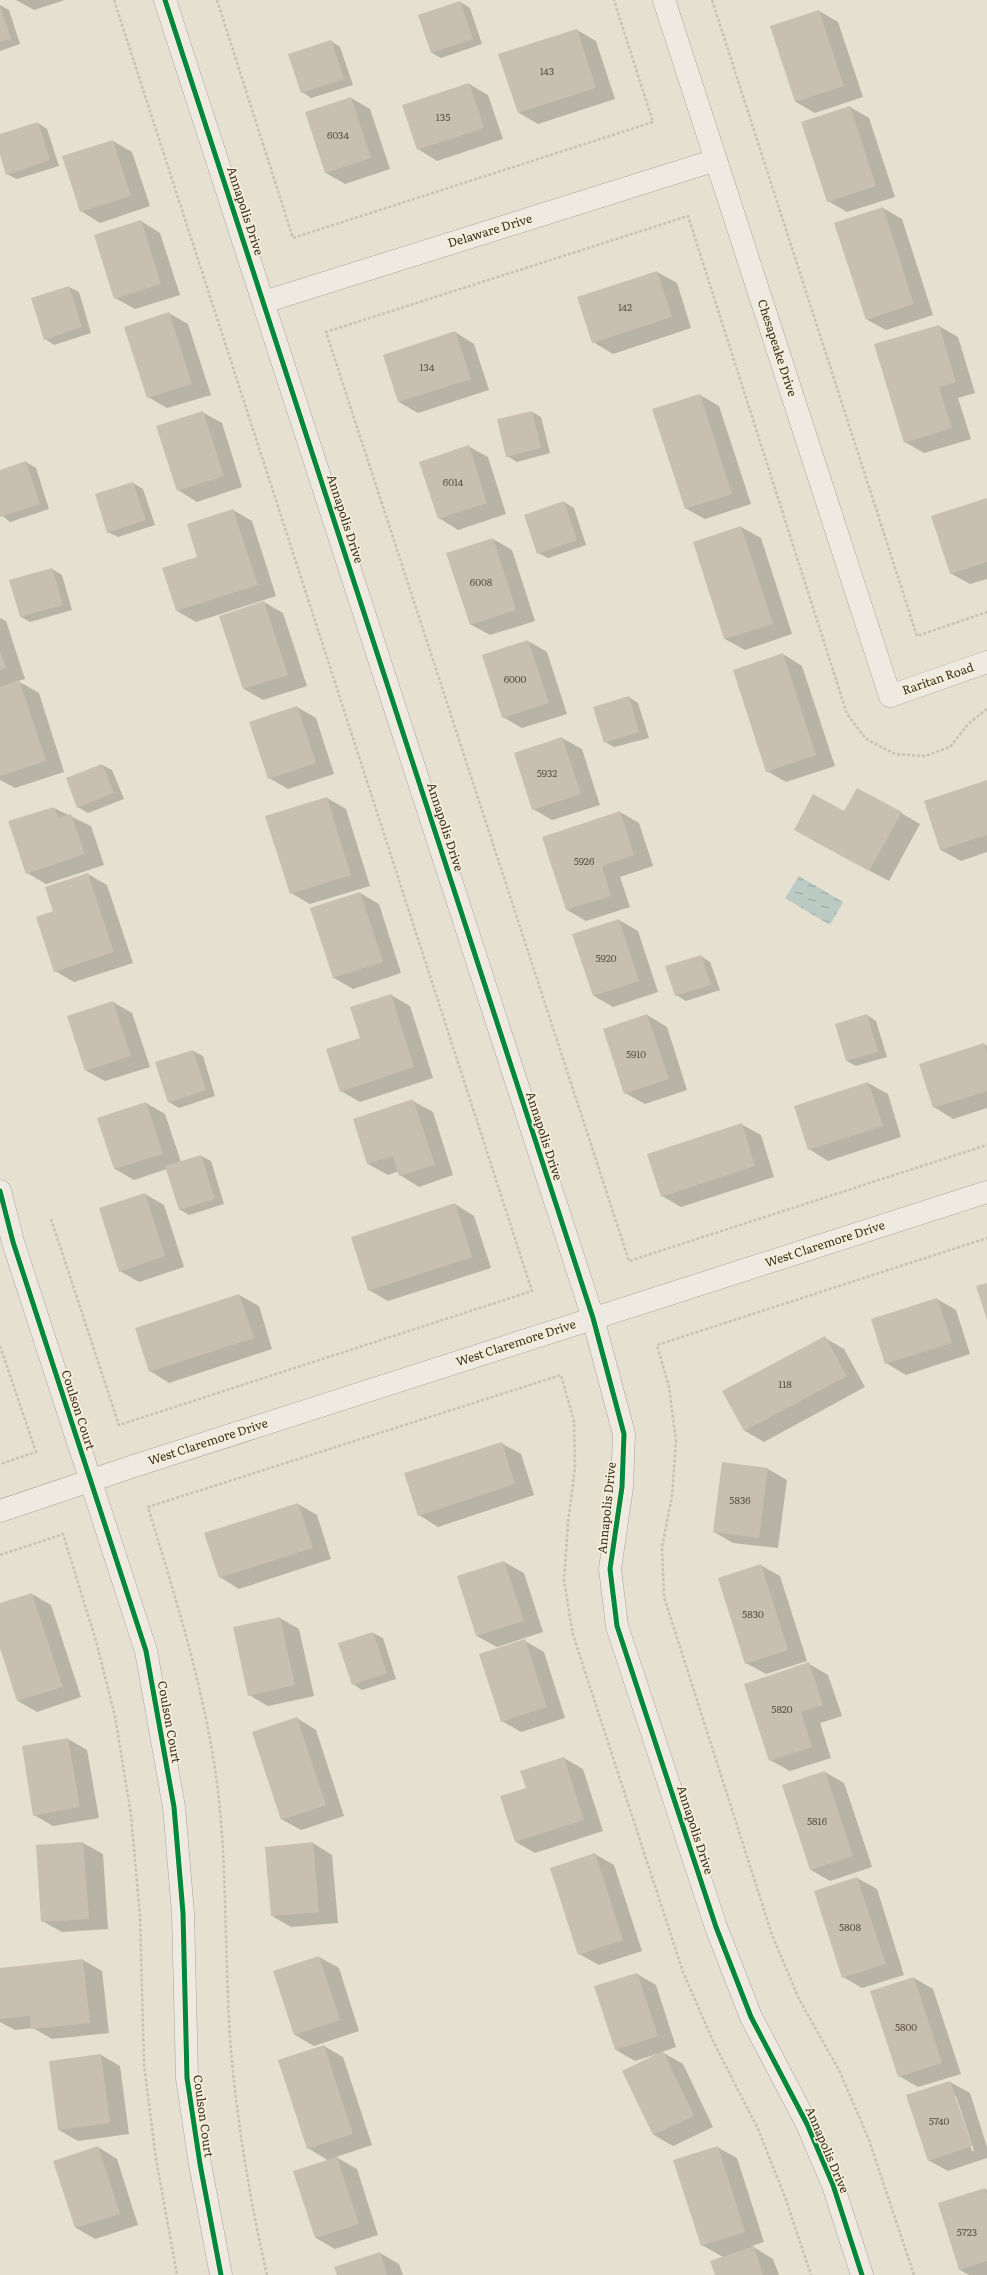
<svg xmlns="http://www.w3.org/2000/svg" width="987" height="2275" viewBox="0 0 987 2275" font-family="Literata,serif">
  <style>
    .water { fill: url(#water-ripples) }
    .shadow { fill: #0003; fill-rule: evenodd }
    .building { fill: #c9bfb1 }
    .lines { fill: none; stroke-linecap: round; stroke-linejoin: round }
    .minor-casing { stroke: #aba599; stroke-width: 23 }
    .path { stroke: #c6c2b9; stroke-width: 2.5; stroke-dasharray: 3 2; stroke-linecap: butt }
    .minor { stroke: #eeeae2; stroke-width: 22 }
    .cycleway-casing { stroke: #f5eed8; stroke-width: 8 }
    .cycleway { stroke: #00873e; stroke-width: 5 }
    .labels { text-anchor: middle; stroke-width: 3.5; stroke-linejoin: round; paint-order: stroke }
    .number-label { font-size: 10px; fill: #5e5245 }
    .street-label { font-size: 12px; fill: #3a2e21; stroke: #f5eed8 }
  </style>
  <defs>
    <pattern id="water-ripples" width="26" height="14" patternUnits="userSpaceOnUse"><rect width="26" height="14" fill="#bbcac2"/><path d="M2 4q2-2 4 0t4 0M15 11q2-2 4 0t4 0" fill="none" stroke="#99a49d"/></pattern>
  </defs>
  <rect width="100%" height="100%" fill="#e5e0d0"/>
  <path class="water" d="M799,876L843,902L830,925L785,898Z"/>
  <g class="shadow">
    <path d="M16,0H65L34,10Z"/>
    <path d="M460,2L470,8L482,44L441,58L432,53Z"/>
    <path d="M0,5L9,10L20,44L0,51Z"/>
    <path d="M819,11L838,22L863,97L815,113L796,102Z"/>
    <path d="M577,30L596,41L615,99L538,124L519,113Z"/>
    <path d="M331,41L340,47L353,85L311,98L302,92Z"/>
    <path d="M469,84L488,95L503,139L437,161L418,149Z"/>
    <path d="M351,98L370,109L390,169L345,184L326,173Z"/>
    <path d="M850,107L869,118L895,197L847,212L828,201Z"/>
    <path d="M38,123L47,129L59,166L17,179L7,174L0,152V135Z"/>
    <path d="M113,141L132,152L150,206L100,223L81,211Z"/>
    <path d="M883,208L902,219L933,315L886,330L866,319Z"/>
    <path d="M141,221L160,233L180,295L135,309L115,298Z"/>
    <path d="M657,272L677,283L691,328L613,354L593,342Z"/>
    <path d="M69,287L79,292L91,333L54,345L45,339Z"/>
    <path d="M169,313L188,324L211,395L167,408L148,397Z"/>
    <path d="M939,326L958,337L975,393L958,398L971,439L924,453L905,442Z"/>
    <path d="M455,332L474,344L489,390L418,413L399,402L384,355Z"/>
    <path d="M700,395L719,406L751,504L705,519L685,508Z"/>
    <path d="M202,412L222,423L242,487L197,502L178,490Z"/>
    <path d="M532,412L541,417L550,453L517,462L507,456Z"/>
    <path d="M468,446L488,457L506,514L458,530L439,518Z"/>
    <path d="M26,462L36,468L49,509L10,522L0,514V471Z"/>
    <path d="M133,483L143,489L155,525L118,537L108,532Z"/>
    <path d="M987,499V579L970,584L950,573Z"/>
    <path d="M564,502L574,508L586,545L548,558L538,553Z"/>
    <path d="M233,510L252,521L276,596L196,622L177,611L199,558Z"/>
    <path d="M741,527L761,538L792,634L745,650L725,639Z"/>
    <path d="M493,539L512,550L535,621L490,635L470,624Z"/>
    <path d="M52,569L62,575L72,610L30,622L21,617Z"/>
    <path d="M264,602L283,613L307,686L263,700L244,689Z"/>
    <path d="M0,618L6,621L25,679L18,681L39,693L64,772L15,788L0,780Z"/>
    <path d="M528,641L547,652L567,714L522,728L503,717Z"/>
    <path d="M783,654L802,666L835,766L786,782L767,771Z"/>
    <path d="M629,697L638,703L649,738L614,747L605,742Z"/>
    <path d="M297,707L316,718L334,774L288,789L269,778Z"/>
    <path d="M562,738L582,749L600,805L552,820L533,809L515,753Z"/>
    <path d="M102,765L112,770L124,799L88,813L78,807L67,779Z"/>
    <path d="M987,781V852L961,861L941,850L925,801Z"/>
    <path d="M327,798L346,809L370,886L310,904L291,893Z"/>
    <path d="M54,808L91,826L104,865L46,884L27,873Z"/>
    <path d="M620,812L639,823L653,866L620,877L630,907L586,921L567,910L544,837Z"/>
    <path d="M845,812L901,813L920,824L889,881L814,841Z"/>
    <path d="M88,874L107,885L133,963L74,982L55,971V912Z"/>
    <path d="M360,893L379,904L401,973L353,989L334,978L311,909Z"/>
    <path d="M619,920L638,931L658,992L613,1007L594,996Z"/>
    <path d="M701,956L710,962L720,990L686,1001L676,995Z"/>
    <path d="M391,995L410,1006L433,1078L360,1102L341,1091L361,1038Z"/>
    <path d="M113,1002L132,1013L150,1067L105,1081L85,1070Z"/>
    <path d="M647,1015L667,1027L687,1090L645,1104L625,1093Z"/>
    <path d="M867,1015L876,1021L887,1057L856,1066L847,1061Z"/>
    <path d="M984,1044L987,1046V1108L953,1119L934,1107Z"/>
    <path d="M193,1051L203,1056L215,1096L179,1108L169,1102Z"/>
    <path d="M868,1083L888,1094L901,1137L828,1161L809,1149Z"/>
    <path d="M413,1101L433,1112L453,1175L419,1187L400,1175L399,1171L388,1175L368,1164Z"/>
    <path d="M146,1103L165,1114L181,1162L201,1156L211,1161L224,1204L189,1215L179,1209L167,1169L134,1180L115,1169L99,1118Z"/>
    <path d="M741,1124L761,1135L774,1177L681,1207L662,1196Z"/>
    <path d="M145,1194L164,1205L184,1267L139,1282L120,1271Z"/>
    <path d="M455,1204L474,1216L491,1268L388,1301L369,1290Z"/>
    <path d="M239,1295L259,1306L272,1349L169,1383L150,1371Z"/>
    <path d="M937,1299L956,1310L970,1354L906,1375L886,1363Z"/>
    <path d="M825,1338L844,1349L865,1387L764,1442L745,1431L724,1392Z"/>
    <path d="M501,1443L521,1454L534,1495L438,1527L419,1515Z"/>
    <path d="M768,1469L787,1480L778,1548L733,1543L714,1532Z"/>
    <path d="M298,1504L317,1515L331,1559L239,1589L220,1577Z"/>
    <path d="M504,1562L524,1573L543,1632L497,1647L477,1636L458,1577Z"/>
    <path d="M760,1565L780,1576L807,1661L766,1674L746,1663Z"/>
    <path d="M32,1594L51,1605L81,1697L37,1712L18,1701L0,1645V1604Z"/>
    <path d="M280,1618L299,1629L314,1696L268,1706L249,1695Z"/>
    <path d="M373,1633L383,1638L396,1679L362,1690L353,1684L340,1644Z"/>
    <path d="M525,1641L544,1652L565,1718L521,1732L502,1721Z"/>
    <path d="M809,1664L828,1675L842,1716L820,1723L831,1758L790,1771L770,1760Z"/>
    <path d="M297,1718L316,1730L344,1816L301,1830L281,1819Z"/>
    <path d="M68,1739L87,1750L99,1818L53,1826L34,1815L23,1747Z"/>
    <path d="M564,1758L583,1769L603,1831L535,1853L516,1842L527,1788Z"/>
    <path d="M825,1772L844,1783L872,1867L830,1881L811,1870Z"/>
    <path d="M83,1843L103,1854L108,1929L62,1932L42,1921L37,1846Z"/>
    <path d="M313,1843L332,1855L338,1923L291,1927L272,1916Z"/>
    <path d="M595,1854L614,1865L642,1951L599,1965L579,1954Z"/>
    <path d="M857,1878L877,1889L904,1975L862,1988L843,1977Z"/>
    <path d="M319,1957L339,1968L359,2031L314,2046L295,2035L274,1971Z"/>
    <path d="M83,1960L102,1971L109,2033L52,2039L33,2028L15,2030L0,2022V1969Z"/>
    <path d="M637,1974L656,1985L676,2047L662,2052L683,2064L713,2127L673,2146L654,2135L660,2053L635,2061L616,2050Z"/>
    <path d="M914,1978L933,1989L961,2074L918,2087L899,2076Z"/>
    <path d="M324,2046L343,2057L372,2145L336,2157L357,2169L378,2235L335,2249L316,2238L295,2172L329,2161L308,2148Z"/>
    <path d="M101,2055L120,2066L129,2134L78,2141L59,2130Z"/>
    <path d="M950,2082L970,2093L987,2147V2158L948,2171L928,2160ZM954,2096H956L974,2151H972Z"/>
    <path d="M98,2147L117,2159L138,2225L95,2239L76,2228Z"/>
    <path d="M717,2147L737,2158L764,2242L752,2246L773,2259L779,2275H716L723,2257L702,2245Z"/>
    <path d="M985,2189L987,2190V2275H969L960,2270Z"/>
    <path d="M380,2253L399,2264L403,2275H338Z"/>
  </g>
  <g class="building">
    <path d="M460,1L473,39L431,53L418,15Z"/>
    <path d="M0,6L11,39L0,42Z"/>
    <path d="M819,10L844,86L795,102L770,26Z"/>
    <path d="M577,29L596,88L518,113L498,54Z"/>
    <path d="M331,40L344,79L301,93L288,54Z"/>
    <path d="M469,83L484,128L417,150L402,105Z"/>
    <path d="M351,97L371,158L325,173L305,112Z"/>
    <path d="M850,106L876,186L827,202L801,122Z"/>
    <path d="M38,122L50,160L6,175L0,155V134Z"/>
    <path d="M113,140L131,196L80,212L62,156Z"/>
    <path d="M883,207L914,304L866,320L834,223Z"/>
    <path d="M141,220L161,284L114,299L94,235Z"/>
    <path d="M657,271L672,317L592,343L577,297Z"/>
    <path d="M69,286L82,327L44,340L31,298Z"/>
    <path d="M169,312L192,384L147,398L124,327Z"/>
    <path d="M939,325L956,382L939,387L952,428L904,443L874,344Z"/>
    <path d="M455,331L471,379L398,402L383,355Z"/>
    <path d="M700,394L732,494L685,509L652,409Z"/>
    <path d="M203,411L224,476L177,491L156,426Z"/>
    <path d="M532,411L541,448L506,457L497,419Z"/>
    <path d="M469,445L487,503L438,519L419,462Z"/>
    <path d="M26,461L40,504L0,517V470Z"/>
    <path d="M133,482L146,520L107,533L95,494Z"/>
    <path d="M987,498V562L950,574L931,516Z"/>
    <path d="M564,501L577,540L537,554L524,515Z"/>
    <path d="M233,509L258,585L176,611L162,568L197,557L187,524Z"/>
    <path d="M741,526L773,624L724,639L693,542Z"/>
    <path d="M493,538L516,610L470,625L446,553Z"/>
    <path d="M52,568L63,605L20,617L9,580Z"/>
    <path d="M264,601L288,675L243,689L219,616Z"/>
    <path d="M528,640L549,703L502,718L482,655Z"/>
    <path d="M0,650L6,668L0,670Z"/>
    <path d="M783,653L816,755L766,772L733,670Z"/>
    <path d="M19,680L46,761L0,776V687Z"/>
    <path d="M629,696L639,732L604,743L593,707Z"/>
    <path d="M297,706L316,763L268,779L249,722Z"/>
    <path d="M562,737L581,794L532,810L514,753Z"/>
    <path d="M102,764L114,793L77,808L66,778Z"/>
    <path d="M987,780V835L940,850L924,801Z"/>
    <path d="M857,788L902,812L869,871L794,830L813,794L844,811Z"/>
    <path d="M327,797L351,875L290,894L265,816Z"/>
    <path d="M54,807L58,818L71,814L85,854L26,874L8,821Z"/>
    <path d="M620,811L634,855L602,866L611,896L566,910L542,837Z"/>
    <path d="M88,873L114,952L54,972L36,917L53,911L45,887Z"/>
    <path d="M360,892L383,962L333,978L310,908Z"/>
    <path d="M619,919L639,981L593,996L572,934Z"/>
    <path d="M701,955L711,985L675,996L665,966Z"/>
    <path d="M391,994L414,1067L340,1092L326,1049L360,1038L350,1007Z"/>
    <path d="M113,1001L131,1056L85,1071L67,1016Z"/>
    <path d="M647,1014L669,1079L624,1094L603,1029Z"/>
    <path d="M867,1014L878,1052L846,1061L835,1024Z"/>
    <path d="M984,1043L987,1053V1091L933,1108L919,1064Z"/>
    <path d="M193,1050L206,1090L168,1103L155,1062Z"/>
    <path d="M868,1082L883,1126L808,1150L794,1106Z"/>
    <path d="M413,1099L435,1165L399,1176L393,1156L367,1164L353,1119Z"/>
    <path d="M146,1102L163,1154L114,1169L97,1118Z"/>
    <path d="M742,1123L755,1166L661,1197L647,1154Z"/>
    <path d="M201,1155L215,1199L179,1210L165,1166Z"/>
    <path d="M145,1193L165,1256L119,1272L99,1208Z"/>
    <path d="M455,1203L472,1257L368,1291L351,1237Z"/>
    <path d="M987,1283V1320L976,1286Z"/>
    <path d="M239,1294L254,1338L149,1372L135,1328Z"/>
    <path d="M937,1298L952,1343L885,1364L871,1319Z"/>
    <path d="M825,1336L847,1376L744,1431L722,1391Z"/>
    <path d="M502,1442L515,1484L418,1516L404,1473Z"/>
    <path d="M722,1462L768,1468L759,1538L713,1532Z"/>
    <path d="M298,1503L313,1548L219,1578L204,1533Z"/>
    <path d="M504,1561L524,1621L476,1636L457,1576Z"/>
    <path d="M761,1564L788,1650L745,1664L718,1578Z"/>
    <path d="M32,1593L63,1687L17,1701L0,1648V1603Z"/>
    <path d="M280,1617L295,1685L248,1696L233,1627Z"/>
    <path d="M373,1632L387,1673L352,1685L338,1643Z"/>
    <path d="M525,1639L547,1707L501,1722L479,1654Z"/>
    <path d="M809,1662L823,1705L801,1712L812,1747L769,1761L744,1684Z"/>
    <path d="M297,1717L326,1805L281,1820L252,1732Z"/>
    <path d="M68,1738L80,1807L33,1816L22,1746Z"/>
    <path d="M564,1757L584,1820L515,1842L500,1796L526,1788L520,1771Z"/>
    <path d="M825,1771L853,1856L810,1870L782,1785Z"/>
    <path d="M83,1842L89,1919L41,1922L36,1845Z"/>
    <path d="M313,1842L319,1912L271,1916L265,1847Z"/>
    <path d="M595,1853L623,1940L578,1955L550,1868Z"/>
    <path d="M857,1877L886,1964L842,1978L814,1891Z"/>
    <path d="M319,1956L340,2020L294,2035L273,1971Z"/>
    <path d="M83,1959L90,2023L31,2029L30,2016L0,2019V1968Z"/>
    <path d="M637,1973L658,2036L615,2050L594,1986Z"/>
    <path d="M914,1977L942,2063L898,2077L870,1991Z"/>
    <path d="M324,2045L353,2134L307,2149L278,2060Z"/>
    <path d="M663,2051L694,2116L653,2135L622,2071Z"/>
    <path d="M101,2054L110,2123L58,2130L49,2061Z"/>
    <path d="M950,2081L972,2146L928,2161L906,2095Z"/>
    <path d="M98,2146L120,2214L75,2228L53,2161Z"/>
    <path d="M718,2146L745,2232L701,2246L673,2160Z"/>
    <path d="M337,2157L359,2224L315,2238L293,2171Z"/>
    <path d="M985,2188L987,2194V2261L959,2270L938,2203Z"/>
    <path d="M754,2246L763,2275H715L710,2261Z"/>
    <path d="M380,2252L387,2275H337L334,2267Z"/>
  </g>
  <g class="lines">
    <g class="minor-casing">
      <g id="minor">
        <path d="M165,0L593,1318L624,1434L622,1487L610,1569L617,1626L716,1927L751,2017L807,2124L833,2185L862,2275"/>
        <path d="M664,0L890,696L987,662"/>
        <path d="M264,302L716,160"/>
        <path d="M0,1191L13,1242L146,1651L174,1807L183,1913L187,2078L200,2164L221,2275"/>
        <path d="M0,1511L134,1466L987,1192"/>
      </g>
    </g>
    <g class="path">
      <path d="M217,0L293,238L653,122L614,0"/>
      <path d="M712,0L917,636L987,612"/>
      <path d="M987,709L968,724L950,747L925,756L895,754L866,739L847,714L688,216L326,332L629,1261L987,1145"/>
      <path d="M51,1219L119,1425L532,1291L114,0"/>
      <path d="M0,1346L36,1452L0,1464"/>
      <path d="M0,1555L63,1534L96,1641L115,1716L131,1815L140,1916L144,2065L156,2159L177,2275"/>
      <path d="M267,2275C251,2205 239,2134 232,2062C224,1975 228,1887 219,1800C208,1700 177,1603 148,1507L561,1375L574,1421L575,1467L568,1523L564,1581L573,1635L683,1972L713,2041L758,2129L785,2197L811,2275"/>
      <path d="M914,2275L869,2140L840,2072L799,1999L772,1935L664,1597L662,1547L672,1496L676,1441L669,1387L657,1345L987,1238"/>
    </g>
    <use href="#minor" class="minor"/>
    <g class="cycleway-casing">
      <g id="cycleway">
        <path d="M165,0L593,1318L624,1434L622,1487L610,1569L617,1626L716,1927L751,2017L807,2124L833,2185L862,2275"/>
        <path d="M0,1191L13,1242L146,1651L174,1807L183,1913L187,2078L200,2164L221,2275"/>
      </g>
    </g>
    <use href="#cycleway" class="cycleway"/>
  </g>
  <g class="labels">
    <g class="number-label">
      <text x="547" y="75">143</text>
      <text x="443" y="121">135</text>
      <text x="338" y="139">6034</text>
      <text x="625" y="311">142</text>
      <text x="427" y="371">134</text>
      <text x="453" y="486">6014</text>
      <text x="481" y="586">6008</text>
      <text x="515" y="683">6000</text>
      <text x="547" y="777">5932</text>
      <text x="584" y="865">5926</text>
      <text x="606" y="962">5920</text>
      <text x="636" y="1058">5910</text>
      <text x="785" y="1388">118</text>
      <text x="740" y="1504">5836</text>
      <text x="753" y="1618">5830</text>
      <text x="782" y="1713">5820</text>
      <text x="817" y="1825">5816</text>
      <text x="850" y="1931">5808</text>
      <text x="906" y="2031">5800</text>
      <text x="939" y="2125">5740</text>
      <text x="967" y="2236">5723</text>
    </g>
    <g class="street-label">
      <text transform="translate(245 211) rotate(72)" y="4">Annapolis Drive</text>
      <text transform="translate(490 231) rotate(-17)" y="4">Delaware Drive</text>
      <text transform="translate(777 348) rotate(72)" y="4">Chesapeake Drive</text>
      <text transform="translate(345 519) rotate(72)" y="4">Annapolis Drive</text>
      <text transform="translate(938 679) rotate(-19)" y="4">Raritan Road</text>
      <text transform="translate(445 827) rotate(72)" y="4">Annapolis Drive</text>
      <text transform="translate(544 1136) rotate(72)" y="4">Annapolis Drive</text>
      <text transform="translate(825 1244) rotate(-18)" y="4">West Claremore Drive</text>
      <text transform="translate(516 1343) rotate(-18)" y="4">West Claremore Drive</text>
      <text transform="translate(78 1410) rotate(72)" y="4">Coulson Court</text>
      <text transform="translate(208 1442) rotate(-18)" y="4">West Claremore Drive</text>
      <text transform="translate(607 1508) rotate(-84)" y="4">Annapolis Drive</text>
      <text transform="translate(169 1722) rotate(80)" y="4">Coulson Court</text>
      <text transform="translate(695 1830) rotate(72)" y="4">Annapolis Drive</text>
      <text transform="translate(203 2116) rotate(82)" y="4">Coulson Court</text>
      <text transform="translate(827 2150) rotate(67)" y="4">Annapolis Drive</text>
    </g>
  </g>
</svg>
